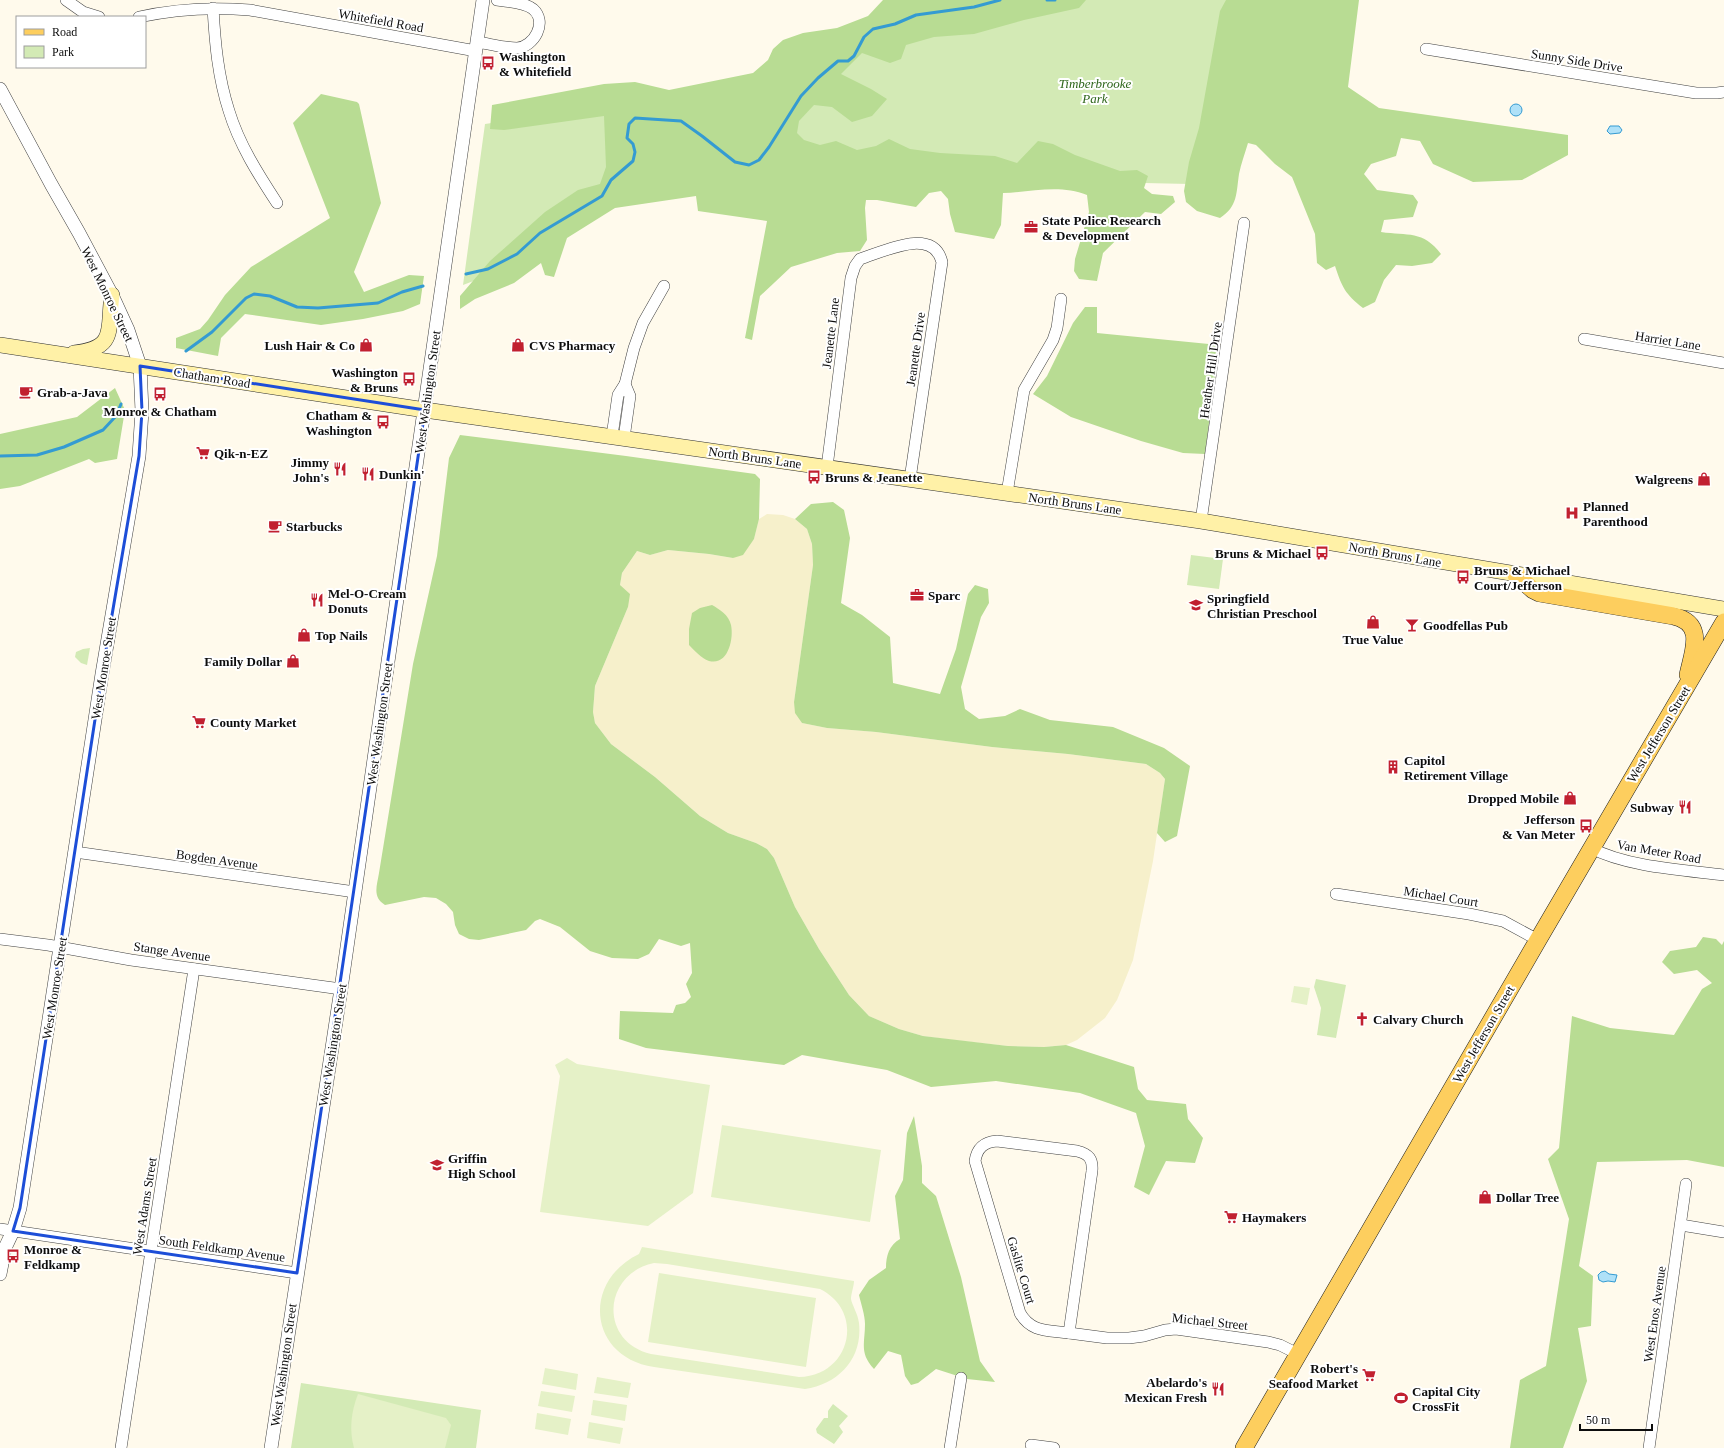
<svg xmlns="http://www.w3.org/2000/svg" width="1724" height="1448" viewBox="0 0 1724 1448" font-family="Georgia,serif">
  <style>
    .farmland { fill: #f6f0cb }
    .green { fill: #d3eab5 }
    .forest { fill: #b8dc93 }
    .pitch { fill: #e5f1c7; fill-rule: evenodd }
    .water { fill: #afe1f8; stroke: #349bd2 }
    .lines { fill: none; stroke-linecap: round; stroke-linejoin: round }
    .stream { stroke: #349bd2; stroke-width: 3 }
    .minor-casing { stroke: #404040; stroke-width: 12 }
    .tertiary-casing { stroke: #404040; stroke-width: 14 }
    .secondary-casing { stroke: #2f2f2f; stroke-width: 16 }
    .primary-casing { stroke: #1e1e1e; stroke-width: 18 }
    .minor { stroke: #fff; stroke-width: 11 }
    .tertiary { stroke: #fff; stroke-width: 13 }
    .secondary { stroke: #fff1a7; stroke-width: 15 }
    .primary { stroke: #fdce5e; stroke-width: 17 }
    .marked { fill: none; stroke: #1d4ed8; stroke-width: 3; stroke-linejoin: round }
    .labels { text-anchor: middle; stroke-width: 4; stroke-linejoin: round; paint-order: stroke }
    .street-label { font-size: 13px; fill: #0d0d0d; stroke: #fff }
    .poi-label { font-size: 13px; font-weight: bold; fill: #0d0d0d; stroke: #fff; text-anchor: start }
    .park-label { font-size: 13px; font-style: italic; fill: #2e661b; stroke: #fff }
  </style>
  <rect width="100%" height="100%" fill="#fffaec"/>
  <path class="farmland" d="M767,514L783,515L795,519L807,529L812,544L813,565L794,702L802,723L827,728L876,732L992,747L1068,754L1146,764L1160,773L1165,779L1153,861L1133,960L1117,1000L1105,1018L1077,1040L1066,1045L1044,1047L1008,1046L953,1040L923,1036L899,1029L869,1016L849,995L819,949L795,907L774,858L767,849L756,843L728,833L700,816L655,777L611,744L595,723L593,712L595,686L628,607L620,585L622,573L637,551L650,555L668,550L709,554L733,558L754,539L759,519Z"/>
  <g class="green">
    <path d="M1076,0H1237L1190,184L784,175L624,192L492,274L463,285L485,124L754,83L853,40Z"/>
    <path d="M1191,555L1223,559L1219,589L1187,585Z"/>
    <path d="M90,648L87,665L81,663L75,657L76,652L83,649Z"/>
    <path d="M1316,979L1346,985L1336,1038L1317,1035L1321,1008L1314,987Z"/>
    <path d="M301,1383L481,1410L476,1448H291Z"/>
    <path d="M833,1404L848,1416L839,1426L843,1432L834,1444L817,1433L816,1429L824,1418H828V1411Z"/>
  </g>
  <g class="forest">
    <path d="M883,0H1086L1079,8L1024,20L974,34L934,37L906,45L901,59L890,63L862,53L841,74L871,89L887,99L872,116L852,122L832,107L814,105L799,121L797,133L804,140L820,145L836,141L857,150L876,146L889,139L910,149L940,153L995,156L1017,163L1038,141L1053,144L1075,155L1120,171L1137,170L1148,176L1144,188L1152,194L1173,196L1175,202L1161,214L1145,212L1103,253L1097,281L1079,279L1074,271L1075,259L1089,212L1087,195C1060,184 1031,192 1003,193L1001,225L994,239L955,232L950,214L948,199L941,191L929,193L916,207L877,200H866L865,208L867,240L860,251L837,253L791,267L760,296L752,340L745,338L767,221L698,211L696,196L615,208L567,238L554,277L545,275L541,263L514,283L475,299L460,309V296L490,261L545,212L578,190L600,184L606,167L604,116L504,130L490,129L492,105L604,84L635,82L669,90L753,73L768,60L773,49L783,40L803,33L837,28L868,16Z"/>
    <path d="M1226,0H1359L1348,87L1379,108L1568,135V155L1522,180L1473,182L1433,164L1420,141L1401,138L1396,156L1371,164L1364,174L1377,190L1413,195L1418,202L1413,217L1384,220L1381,232C1408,236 1423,230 1441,254L1432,263L1412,266L1396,265L1384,280L1375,302L1363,308C1345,294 1342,287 1335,266L1326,270L1317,263L1315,234L1292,177L1275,164L1256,145L1248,143C1245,153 1241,164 1239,174C1236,194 1238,206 1220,218L1197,211L1186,202L1184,191L1189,162L1199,128L1220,11Z"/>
    <path d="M321,94L357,102L359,104L381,203L354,272L364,292L409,275L424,276L420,304L403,311L363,319L321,325L245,314L221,338L218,356L176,348V338L200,329L208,320L225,295L251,267L330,218L293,123Z"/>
    <path d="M1085,307H1097V333L1219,345L1205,454L1183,453L1141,441L1071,417L1033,394L1047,376L1073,323Z"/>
    <path d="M115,388L125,410L117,459L95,463L89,459L20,486L0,489V434L77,417Z"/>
    <path d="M460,435L626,456L755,474L760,479L759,519L754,539L743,555L733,558L709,554L668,550L650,555L637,551L622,573L620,585L630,594L628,607L595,686L593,712L595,723L611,744L655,777L700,816L728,833L756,843L767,849L774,858L795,907L819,949L849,995L869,1016L899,1029L923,1036L1008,1046L1044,1047L1066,1045L1134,1067L1138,1089L1147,1100L1186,1104L1188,1119L1203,1138L1195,1163L1166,1161L1149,1195L1134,1187L1145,1146L1136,1113L1080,1093L996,1081L931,1087L887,1070L802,1055L784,1065L646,1048L619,1039L620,1011L673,1013L676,1005L685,1003L691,997L686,984L692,973L690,943L681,946L659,939L649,954L638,959L612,958L590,951L560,927L540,919L535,921L526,930L479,940L469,939L459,934L455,925L453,912L446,904L436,898L424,897L385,905C372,897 377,886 379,873L413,664L437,556L449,458Z"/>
    <path d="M833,502L844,510L850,538L841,603L862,615L890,637L893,683L940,694L956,649L968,594L975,585L988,589L989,603L981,617L961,687L965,709L979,719L1005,716L1020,709L1050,720L1113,727L1164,748L1190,766L1177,836L1165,842L1157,833L1165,779L1160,773L1146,764L1068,754L992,747L876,732L827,728L802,723L795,713L794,702L813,565L812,544L807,529L795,519L811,504Z"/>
    <path d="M712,605C719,609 729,615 731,625C734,639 728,666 709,661C701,658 694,650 689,645V629L692,613L700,608Z"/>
    <path d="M1703,937L1716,939L1722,945L1724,941V1167L1687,1160L1597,1162L1579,1266L1593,1276L1591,1326L1578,1328L1587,1381L1563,1448H1510L1520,1380L1546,1366L1569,1219L1548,1159L1559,1148L1572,1016L1610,1028L1674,1035L1702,989L1712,983L1697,970L1674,974L1662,962L1670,951L1696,947Z"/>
    <path d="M914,1116L922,1166V1183L936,1196L961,1277L980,1361L995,1382L967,1379L936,1369L918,1383L911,1385L905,1376L901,1355L888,1351L874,1369C859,1353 865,1343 865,1324C865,1315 861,1304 859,1295L869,1280L886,1268C886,1256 889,1245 900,1239L895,1196L903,1180L907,1133Z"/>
  </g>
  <g class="pitch">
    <path d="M1294,986L1310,988L1307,1005L1291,1002Z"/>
    <path d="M567,1058L577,1064L710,1085L693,1193L648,1226L540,1212L560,1076L555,1065Z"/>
    <path d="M722,1125L881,1150L870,1222L711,1197Z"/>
    <path d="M642,1247L854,1281C854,1286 851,1294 851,1299C852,1305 858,1314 859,1323C863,1358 839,1384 805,1389L654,1367C589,1357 581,1282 639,1254ZM654,1263L667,1264L820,1289C866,1312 850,1376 799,1377L651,1354C599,1342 602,1274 654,1263Z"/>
    <path d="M659,1273L816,1298L806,1367L648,1342Z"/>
    <path d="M545,1368L578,1374L576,1390L542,1384Z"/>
    <path d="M597,1377L631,1383L628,1398L594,1393Z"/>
    <path d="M541,1391L575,1396L572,1412L538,1406Z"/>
    <path d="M358,1394L446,1418L451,1425L445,1448H354C349,1430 351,1412 358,1394Z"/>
    <path d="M593,1400L627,1405L625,1421L591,1415Z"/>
    <path d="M537,1413L571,1419L568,1435L535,1429Z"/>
    <path d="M589,1422L623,1428L620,1444L587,1438Z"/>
  </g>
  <g class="water">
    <circle cx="1516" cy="110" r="6"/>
    <path d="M1610,126H1619L1622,130L1620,133L1610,134L1607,131Z"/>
    <path d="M1605,1271L1609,1274L1617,1275L1615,1282L1608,1281L1603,1282L1599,1280L1598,1275L1601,1272Z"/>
  </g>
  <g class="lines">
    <g class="stream">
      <path d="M1047,0H1055"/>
      <path d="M466,274L488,269L517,254L540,233L602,196L611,180L633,161L635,152L633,144L627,138L629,124L635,118L681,121L702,136L735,162L749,165L759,160L769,147L801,96L818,78L838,61H848L854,56L864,37L873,29L895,24L916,15L974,7L1000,0"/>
      <path d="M186,351L212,332L246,298L254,294L270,296L297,307L318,308L378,303L402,292L423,286"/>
      <path d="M0,456L37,455L64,447L103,430L116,416L121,404"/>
    </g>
    <g class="minor-casing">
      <g id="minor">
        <path d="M66,0L83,12L99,17"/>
        <path d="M213,8C215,43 218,77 229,111C239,144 258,174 277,203"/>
        <path d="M139,17C175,9 213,7 250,10L476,51"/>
        <path d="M477,42C490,44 505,48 517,48C534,47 548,22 533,9C524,2 508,2 497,0"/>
        <path d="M1426,49L1696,93H1717L1724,92"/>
        <path d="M1584,339L1724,363"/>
        <path d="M612,436L618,395L625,384L634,348L643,323L664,286"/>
        <path d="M624,438L630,396L625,384"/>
        <path d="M827,467L851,278L855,266L860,259C883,252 933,226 942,262L910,479"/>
        <path d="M1007,493L1024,390L1053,340L1057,328L1061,299"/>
        <path d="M1201,521L1244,223"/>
        <path d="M1591,848C1627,867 1684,870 1724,875"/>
        <path d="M75,852L355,892"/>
        <path d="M1336,894L1469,914L1503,921L1538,940"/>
        <path d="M0,939L48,945L131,960L341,989"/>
        <path d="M997,1141L1077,1151C1089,1154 1093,1159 1092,1171L1069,1333C1049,1330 1031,1333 1020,1313L975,1161C977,1148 984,1142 997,1141Z"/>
        <path d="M1681,1225L1724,1232"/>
        <path d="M0,1229L297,1273"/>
        <path d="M1069,1333L1107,1338H1129L1144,1336L1165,1330L1176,1329L1268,1342L1280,1345L1298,1354"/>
        <path d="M1031,1445L1054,1448"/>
        <path d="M121,1448L194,969"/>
        <path d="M950,1448L961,1378"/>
        <path d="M1649,1448L1686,1184"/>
      </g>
    </g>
    <g class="tertiary-casing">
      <g id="tertiary">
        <path d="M0,89L51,184L79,233L112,295L128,330L140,366L142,411L139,456L102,674L20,1208L13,1231L5,1248L0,1274"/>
        <path d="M271,1448L341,989L483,0"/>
      </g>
    </g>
    <g class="secondary-casing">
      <g id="secondary">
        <path d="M0,345L425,410L1201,521L1724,609"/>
        <path d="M74,353C118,348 107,329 112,295"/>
      </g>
    </g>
    <g class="primary-casing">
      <g id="primary">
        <path d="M1516,575L1533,590L1539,593L1673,616C1706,623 1693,651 1688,675"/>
        <path d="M1244,1448L1538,940L1724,622"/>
      </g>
    </g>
    <use href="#minor" class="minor"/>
    <use href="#tertiary" class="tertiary"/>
    <use href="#secondary" class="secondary"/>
    <use href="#primary" class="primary"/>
  </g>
  <path class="marked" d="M140,366L425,410L297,1273L13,1231L20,1208L102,674L139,456L142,411Z"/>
  <defs>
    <g id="bus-bare" transform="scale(1.08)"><path d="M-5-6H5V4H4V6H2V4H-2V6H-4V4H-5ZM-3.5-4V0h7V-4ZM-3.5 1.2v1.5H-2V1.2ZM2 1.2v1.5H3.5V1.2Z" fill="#c12030" stroke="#fff" stroke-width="2.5" paint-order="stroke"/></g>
    <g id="office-bare" transform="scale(1.08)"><path d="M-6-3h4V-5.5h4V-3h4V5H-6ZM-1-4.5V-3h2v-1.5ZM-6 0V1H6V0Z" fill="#c12030" stroke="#fff" stroke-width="2.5" paint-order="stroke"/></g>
    <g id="shop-bare" transform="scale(1.08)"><path d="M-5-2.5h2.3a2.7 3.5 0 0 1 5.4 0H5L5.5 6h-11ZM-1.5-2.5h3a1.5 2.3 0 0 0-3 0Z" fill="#c12030" stroke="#fff" stroke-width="2.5" paint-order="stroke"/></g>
    <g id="cafe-bare" transform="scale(1.08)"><path d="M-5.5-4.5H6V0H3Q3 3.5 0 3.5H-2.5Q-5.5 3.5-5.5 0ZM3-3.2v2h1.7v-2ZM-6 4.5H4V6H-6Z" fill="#c12030" stroke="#fff" stroke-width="2.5" paint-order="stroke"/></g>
    <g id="supermarket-bare" transform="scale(1.08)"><path d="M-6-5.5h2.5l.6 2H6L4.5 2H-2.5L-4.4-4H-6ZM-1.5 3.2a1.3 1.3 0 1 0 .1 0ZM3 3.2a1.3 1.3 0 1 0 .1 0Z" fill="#c12030" stroke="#fff" stroke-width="2.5" paint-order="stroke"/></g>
    <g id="restaurant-bare" transform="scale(1.08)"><path d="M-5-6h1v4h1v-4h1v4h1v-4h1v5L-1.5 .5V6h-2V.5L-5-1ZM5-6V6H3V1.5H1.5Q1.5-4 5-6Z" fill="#c12030" stroke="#fff" stroke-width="2.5" paint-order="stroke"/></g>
    <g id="hospital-bare" transform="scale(1.08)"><path d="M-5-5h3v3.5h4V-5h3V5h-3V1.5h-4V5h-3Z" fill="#c12030" stroke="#fff" stroke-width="2.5" paint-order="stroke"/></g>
    <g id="school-bare" transform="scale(1.08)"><path d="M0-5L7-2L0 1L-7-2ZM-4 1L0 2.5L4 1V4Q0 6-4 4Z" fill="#c12030" stroke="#fff" stroke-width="2.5" paint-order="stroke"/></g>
    <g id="bar-bare" transform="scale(1.08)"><path d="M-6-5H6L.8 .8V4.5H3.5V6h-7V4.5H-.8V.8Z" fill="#c12030" stroke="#fff" stroke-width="2.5" paint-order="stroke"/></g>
    <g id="building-bare" transform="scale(1.08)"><path d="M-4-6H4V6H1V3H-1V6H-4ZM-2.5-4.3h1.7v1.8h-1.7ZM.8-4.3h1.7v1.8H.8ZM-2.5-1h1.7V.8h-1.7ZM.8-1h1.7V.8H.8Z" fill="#c12030" stroke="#fff" stroke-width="2.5" paint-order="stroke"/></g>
    <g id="church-bare" transform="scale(1.08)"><path d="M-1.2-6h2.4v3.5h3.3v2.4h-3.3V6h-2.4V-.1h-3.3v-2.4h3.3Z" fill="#c12030" stroke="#fff" stroke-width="2.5" paint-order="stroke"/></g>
    <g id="stadium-bare" transform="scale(1.08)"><path d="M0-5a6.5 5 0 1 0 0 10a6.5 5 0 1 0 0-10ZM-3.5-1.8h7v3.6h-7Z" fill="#c12030" stroke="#fff" stroke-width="2.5" paint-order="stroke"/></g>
  </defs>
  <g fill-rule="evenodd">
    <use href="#bus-bare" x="488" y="63"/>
    <use href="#office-bare" x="1031" y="227"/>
    <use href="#shop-bare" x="366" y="345"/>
    <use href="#shop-bare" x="518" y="345"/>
    <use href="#bus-bare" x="409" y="379"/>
    <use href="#cafe-bare" x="26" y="392"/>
    <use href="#bus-bare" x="160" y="394"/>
    <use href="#bus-bare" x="383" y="422"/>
    <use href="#supermarket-bare" x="203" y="453"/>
    <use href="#restaurant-bare" x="340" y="469"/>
    <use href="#restaurant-bare" x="368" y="474"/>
    <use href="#bus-bare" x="814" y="477"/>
    <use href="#shop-bare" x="1704" y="479"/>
    <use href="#hospital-bare" x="1572" y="513"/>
    <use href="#cafe-bare" x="275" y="526"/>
    <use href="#bus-bare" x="1322" y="553"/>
    <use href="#bus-bare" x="1463" y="577"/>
    <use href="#office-bare" x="917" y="595"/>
    <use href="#restaurant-bare" x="317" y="600"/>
    <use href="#school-bare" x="1196" y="605"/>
    <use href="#shop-bare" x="1373" y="622"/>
    <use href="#bar-bare" x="1412" y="625"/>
    <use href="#shop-bare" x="304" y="635"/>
    <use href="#shop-bare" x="293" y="661"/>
    <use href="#supermarket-bare" x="199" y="722"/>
    <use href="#building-bare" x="1393" y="767"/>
    <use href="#shop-bare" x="1570" y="798"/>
    <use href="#restaurant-bare" x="1685" y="807"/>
    <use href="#bus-bare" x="1586" y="826"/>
    <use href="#church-bare" x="1362" y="1019"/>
    <use href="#school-bare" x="437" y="1165"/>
    <use href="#shop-bare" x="1485" y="1197"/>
    <use href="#supermarket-bare" x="1231" y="1217"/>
    <use href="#bus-bare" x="13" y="1256"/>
    <use href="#supermarket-bare" x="1369" y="1375"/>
    <use href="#restaurant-bare" x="1218" y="1389"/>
    <use href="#stadium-bare" x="1401" y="1398"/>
  </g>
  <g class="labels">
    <g class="street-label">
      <text transform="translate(381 20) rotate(10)" y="5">Whitefield Road</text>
      <text transform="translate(1577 60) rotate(9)" y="5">Sunny Side Drive</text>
      <text transform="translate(108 294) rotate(64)" y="5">West Monroe Street</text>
      <text transform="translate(830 333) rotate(-83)" y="5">Jeanette Lane</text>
      <text transform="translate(1668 340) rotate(9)" y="5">Harriet Lane</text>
      <text transform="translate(915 349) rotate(-82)" y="5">Jeanette Drive</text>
      <text transform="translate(1210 370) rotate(-82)" y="5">Heather Hill Drive</text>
      <text transform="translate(212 377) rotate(9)" y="5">Chatham Road</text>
      <text transform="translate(427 392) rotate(-82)" y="5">West Washington Street</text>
      <text transform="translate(755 457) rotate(8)" y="5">North Bruns Lane</text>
      <text transform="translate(1075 503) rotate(8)" y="5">North Bruns Lane</text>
      <text transform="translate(1395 554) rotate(10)" y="5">North Bruns Lane</text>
      <text transform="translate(103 668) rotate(-81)" y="5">West Monroe Street</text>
      <text transform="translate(379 724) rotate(-82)" y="5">West Washington Street</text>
      <text transform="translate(1658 734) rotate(-59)" y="5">West Jefferson Street</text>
      <text transform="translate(1659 851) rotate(10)" y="5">Van Meter Road</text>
      <text transform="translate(217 859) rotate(8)" y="5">Bogden Avenue</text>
      <text transform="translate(1441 896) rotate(9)" y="5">Michael Court</text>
      <text transform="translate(172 951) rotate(8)" y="5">Stange Avenue</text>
      <text transform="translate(54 988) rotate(-81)" y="5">West Monroe Street</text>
      <text transform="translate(1483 1034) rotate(-60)" y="5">West Jefferson Street</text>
      <text transform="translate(332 1045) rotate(-81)" y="5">West Washington Street</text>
      <text transform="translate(144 1206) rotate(-81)" y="5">West Adams Street</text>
      <text transform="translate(222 1248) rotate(8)" y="5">South Feldkamp Avenue</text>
      <text transform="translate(1022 1270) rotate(73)" y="5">Gaslite Court</text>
      <text transform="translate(1654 1314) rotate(-82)" y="5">West Enos Avenue</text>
      <text transform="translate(1210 1321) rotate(6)" y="5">Michael Street</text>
      <text transform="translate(283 1365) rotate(-82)" y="5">West Washington Street</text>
    </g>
    <g class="poi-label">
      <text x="499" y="61">Washington<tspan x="499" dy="15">&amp; Whitefield</tspan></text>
      <text x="1042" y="225">State Police Research<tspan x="1042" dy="15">&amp; Development</tspan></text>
      <text x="355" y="350" text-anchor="end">Lush Hair &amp; Co</text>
      <text x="529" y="350">CVS Pharmacy</text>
      <text x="398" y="377" text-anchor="end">Washington<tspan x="398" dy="15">&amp; Bruns</tspan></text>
      <text x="37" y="397">Grab-a-Java</text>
      <text x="160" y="416" text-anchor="middle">Monroe &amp; Chatham</text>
      <text x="372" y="420" text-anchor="end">Chatham &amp;<tspan x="372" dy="15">Washington</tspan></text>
      <text x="214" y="458">Qik-n-EZ</text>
      <text x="329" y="467" text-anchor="end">Jimmy<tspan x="329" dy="15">John's</tspan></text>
      <text x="379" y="479">Dunkin'</text>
      <text x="825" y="482">Bruns &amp; Jeanette</text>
      <text x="1693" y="484" text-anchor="end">Walgreens</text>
      <text x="1583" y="511">Planned<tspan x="1583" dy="15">Parenthood</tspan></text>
      <text x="286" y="531">Starbucks</text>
      <text x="1311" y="558" text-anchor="end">Bruns &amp; Michael</text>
      <text x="1474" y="575">Bruns &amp; Michael<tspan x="1474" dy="15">Court/Jefferson</tspan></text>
      <text x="328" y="598">Mel-O-Cream<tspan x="328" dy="15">Donuts</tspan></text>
      <text x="928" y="600">Sparc</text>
      <text x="1207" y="603">Springfield<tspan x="1207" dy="15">Christian Preschool</tspan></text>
      <text x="1423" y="630">Goodfellas Pub</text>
      <text x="315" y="640">Top Nails</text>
      <text x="1373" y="644" text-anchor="middle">True Value</text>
      <text x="282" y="666" text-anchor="end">Family Dollar</text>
      <text x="210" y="727">County Market</text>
      <text x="1404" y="765">Capitol<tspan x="1404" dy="15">Retirement Village</tspan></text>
      <text x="1559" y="803" text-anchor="end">Dropped Mobile</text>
      <text x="1674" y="812" text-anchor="end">Subway</text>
      <text x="1575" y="824" text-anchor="end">Jefferson<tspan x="1575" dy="15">&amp; Van Meter</tspan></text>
      <text x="1373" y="1024">Calvary Church</text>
      <text x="448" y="1163">Griffin<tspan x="448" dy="15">High School</tspan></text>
      <text x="1496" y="1202">Dollar Tree</text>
      <text x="1242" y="1222">Haymakers</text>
      <text x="24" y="1254">Monroe &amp;<tspan x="24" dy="15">Feldkamp</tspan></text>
      <text x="1358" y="1373" text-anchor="end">Robert's<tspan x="1358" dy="15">Seafood Market</tspan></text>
      <text x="1207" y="1387" text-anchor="end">Abelardo's<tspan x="1207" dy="15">Mexican Fresh</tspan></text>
      <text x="1412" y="1396">Capital City<tspan x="1412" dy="15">CrossFit</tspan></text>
    </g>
    <g class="park-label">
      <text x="1095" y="88">Timberbrooke<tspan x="1095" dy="15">Park</tspan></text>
    </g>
  </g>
  <rect x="16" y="16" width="130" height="52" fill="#ffffff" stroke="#9e9e9e"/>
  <rect x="24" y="29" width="20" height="6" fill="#fdce5e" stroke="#9e9e9e"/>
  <text x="52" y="36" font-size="12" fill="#0d0d0d">Road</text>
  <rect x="24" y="46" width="20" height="12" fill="#d3eab5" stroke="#9e9e9e"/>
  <text x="52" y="56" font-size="12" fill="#0d0d0d">Park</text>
  <path d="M1580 1424v6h72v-6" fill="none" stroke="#0d0d0d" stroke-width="2"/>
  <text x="1586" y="1424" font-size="12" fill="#0d0d0d" stroke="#ffffff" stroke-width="3" paint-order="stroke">50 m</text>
</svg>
